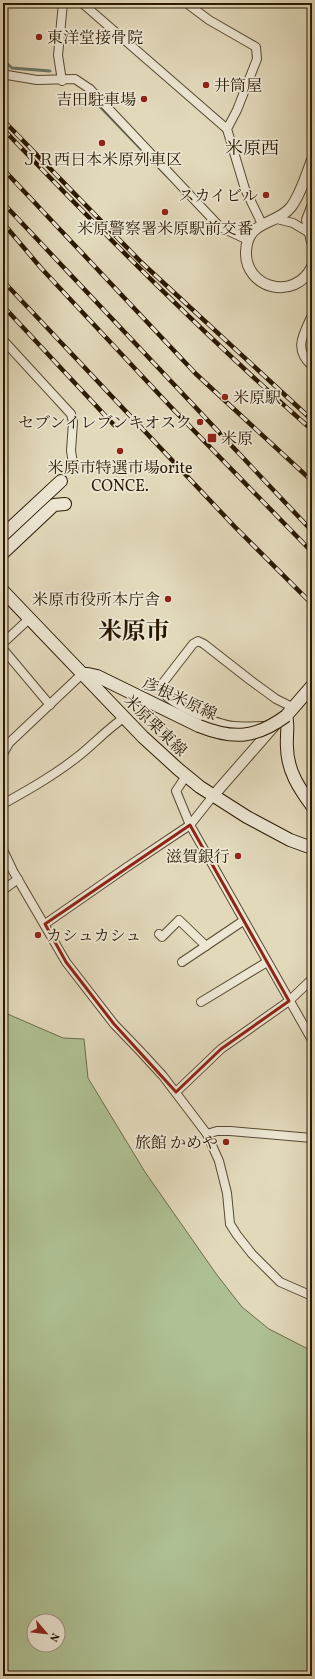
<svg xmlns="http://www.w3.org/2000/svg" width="315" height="1679" viewBox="0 0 315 1679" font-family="Vollkorn,'Noto Serif JP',serif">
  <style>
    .green { fill: #aec094; stroke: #6c6c4b; fill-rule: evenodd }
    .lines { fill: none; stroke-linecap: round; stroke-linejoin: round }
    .stream { stroke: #6b7a67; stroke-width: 3 }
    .minor-casing { stroke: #584930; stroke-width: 10 }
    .tertiary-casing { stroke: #584930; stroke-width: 12 }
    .secondary-casing { stroke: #2a1902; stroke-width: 14 }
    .minor { stroke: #ece6d3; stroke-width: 8 }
    .tertiary { stroke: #ece6d3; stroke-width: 10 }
    .secondary { stroke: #ece6d3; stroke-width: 12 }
    .rail-casing { stroke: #2a1902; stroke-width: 4.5 }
    .rail { stroke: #ece6d3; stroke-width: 3; stroke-dasharray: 9; stroke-linecap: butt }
    .secondary-bridge-casing { stroke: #2a1902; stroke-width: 14; stroke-linecap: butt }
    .secondary-bridge { stroke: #ece6d3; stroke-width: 12 }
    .marked { fill: none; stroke: #8f2418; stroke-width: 3; stroke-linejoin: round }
    .poi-dot { fill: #8f2418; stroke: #ece6d3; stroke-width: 1.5 }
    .labels { text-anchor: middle; stroke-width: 3.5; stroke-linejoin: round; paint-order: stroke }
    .poi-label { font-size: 16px; fill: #2a1902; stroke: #ece6d3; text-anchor: end }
    .street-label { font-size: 16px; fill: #2a1902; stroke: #ece6d3 }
    .quarter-label { font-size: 18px; fill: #2a1902; stroke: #ece6d3 }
    .town-label { font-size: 24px; font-weight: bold; fill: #2a1902; stroke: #ece6d3 }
  </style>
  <rect width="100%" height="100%" fill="#e2d9bb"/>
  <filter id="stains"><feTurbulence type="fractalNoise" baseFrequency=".005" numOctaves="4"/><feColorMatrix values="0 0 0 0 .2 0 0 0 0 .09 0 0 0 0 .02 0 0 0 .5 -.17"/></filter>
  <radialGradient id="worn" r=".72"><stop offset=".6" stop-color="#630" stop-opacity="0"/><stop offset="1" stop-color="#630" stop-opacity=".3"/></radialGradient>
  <path class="green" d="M3,1012L63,1038L84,1039L88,1078L145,1172L217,1275L242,1307L269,1329L312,1351V1676H3ZM34,1621H58V1645H34Z"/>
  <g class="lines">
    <g class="stream">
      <path d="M3,60L12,68L50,71"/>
      <path d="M86,92L167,176"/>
    </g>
    <g class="minor-casing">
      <g id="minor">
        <path d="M82,3L227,129"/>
        <path d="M191,3L189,5L209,20L256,47L257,59L237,110L227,129L245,189L262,224"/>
        <path d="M3,71L7,75L37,80L75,79L90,89L220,227L248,240"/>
        <path d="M62,81L58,55L63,3"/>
        <path d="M277,219L293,223L308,232"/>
        <path d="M312,315C303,335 293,349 312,366"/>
        <path d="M3,340L71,414L73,422L71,451L74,469"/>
        <path d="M3,643L30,618"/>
        <path d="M3,649L50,705"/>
        <path d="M265,726C255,726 244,727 234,726C218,725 169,704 161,690L162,684L193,644L198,641L204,644L250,680L276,699L290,706"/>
        <path d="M3,754L9,743L82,674"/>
        <path d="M186,776L176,791L190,825L312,1040"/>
        <path d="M3,804C28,790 53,776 76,758C93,745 107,729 125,717"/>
        <path d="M3,850L13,871L66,962L114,1024L140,1051L163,1076L207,1134L219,1161L227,1193L230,1224L237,1235L252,1254L280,1282L312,1296"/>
        <path d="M3,890L18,879"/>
        <path d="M45,924L127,867L190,825L213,796"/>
        <path d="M159,934L162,937L179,920L206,946"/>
        <path d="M182,962L243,921"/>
        <path d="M201,1002L267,962"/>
        <path d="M176,1092L221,1049L289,1001L312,979"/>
        <path d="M207,1134L217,1131H230L312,1138"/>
      </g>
    </g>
    <g class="tertiary-casing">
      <g id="tertiary">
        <path d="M312,160C306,175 301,194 291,207C276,226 247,219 246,252C245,288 294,302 312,267"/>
        <path d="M312,207L307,220L312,242"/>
        <path d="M213,796L275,725"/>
      </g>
    </g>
    <g class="secondary-casing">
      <g id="secondary">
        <path d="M3,535L61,481"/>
        <path d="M3,553L54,505L65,504"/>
        <path d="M3,591L143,737L178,769L200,787L247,817L290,840L312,848"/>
        <path d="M82,674H88L97,676L199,726"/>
        <path d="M312,686L286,716C289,726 286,736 287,747C287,770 299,788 312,806"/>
      </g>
    </g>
    <use href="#minor" class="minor"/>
    <use href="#tertiary" class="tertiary"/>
    <use href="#secondary" class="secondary"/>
    <g class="rail-casing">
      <g id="rail">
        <path d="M3,120L141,262L312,420"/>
        <path d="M3,129C103,233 204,335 312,430"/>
        <path d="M3,169L196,374L312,481"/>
        <path d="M3,203L312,531"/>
        <path d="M3,223L41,268L170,406L312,552"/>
        <path d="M3,281L235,527L312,604"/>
        <path d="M3,306L114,425"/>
      </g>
    </g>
    <use href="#rail" class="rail"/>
    <g class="secondary-bridge-casing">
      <path id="secondary-bridge" d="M199,726C234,740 256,738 286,716"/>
    </g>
    <use href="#secondary-bridge" class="secondary-bridge"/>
  </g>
  <path class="marked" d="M190,825L289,1001L221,1049L176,1092L114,1024L66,962L45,924Z"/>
  <g class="poi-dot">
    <circle cx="39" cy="37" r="4"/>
    <circle cx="206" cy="85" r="4"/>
    <circle cx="144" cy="99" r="4"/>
    <circle cx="102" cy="143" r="4"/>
    <circle cx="266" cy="195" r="4"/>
    <circle cx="165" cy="212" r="4"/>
    <circle cx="225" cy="397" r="4"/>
    <circle cx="200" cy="422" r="4"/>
    <rect x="207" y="433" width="10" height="10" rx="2"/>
    <circle cx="120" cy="451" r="4"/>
    <circle cx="168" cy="599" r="4"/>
    <circle cx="238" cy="856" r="4"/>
    <circle cx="38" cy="935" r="4"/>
    <circle cx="226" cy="1142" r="4"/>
  </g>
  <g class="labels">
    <g class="poi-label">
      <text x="47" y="43" text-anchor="start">東洋堂接骨院</text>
      <text x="214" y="91" text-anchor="start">井筒屋</text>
      <text x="136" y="105">吉田駐車場</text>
      <text x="102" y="165" text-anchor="middle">ＪＲ西日本米原列車区</text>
      <text x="258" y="201">スカイビル</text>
      <text x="165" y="234" text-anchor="middle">米原警察署米原駅前交番</text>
      <text x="233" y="403" text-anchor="start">米原駅</text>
      <text x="192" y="428">セブンイレブンキオスク</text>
      <text x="221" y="444" text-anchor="start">米原</text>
      <text x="120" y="473" text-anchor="middle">米原市特選市場orite<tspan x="120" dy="18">CONCE.</tspan></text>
      <text x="160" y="605">米原市役所本庁舎</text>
      <text x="230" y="862">滋賀銀行</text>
      <text x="46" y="941" text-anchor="start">カシュカシュ</text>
      <text x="218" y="1148">旅館 かめや</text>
    </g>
    <g class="street-label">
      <text transform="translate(180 698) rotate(25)" y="6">彦根米原線</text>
      <text transform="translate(156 725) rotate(44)" y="6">米原栗東線</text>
    </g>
    <g class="quarter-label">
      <text x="252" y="154">米原西</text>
    </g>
    <g class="town-label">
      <text x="134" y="639">米原市</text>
    </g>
  </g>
  <rect width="315" height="1679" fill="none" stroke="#e2d9bb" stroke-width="16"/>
  <rect x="4" y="4" width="307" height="1671" fill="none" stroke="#2a1902" stroke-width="2"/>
  <rect x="8" y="8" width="299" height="1663" fill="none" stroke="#2a1902"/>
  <g transform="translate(46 1633) rotate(118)"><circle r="19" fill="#ece6d3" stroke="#9e947f"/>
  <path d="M0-3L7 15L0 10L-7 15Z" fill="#8f2418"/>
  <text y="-6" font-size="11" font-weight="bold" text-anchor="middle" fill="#2a1902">N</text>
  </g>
  <rect width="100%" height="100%" filter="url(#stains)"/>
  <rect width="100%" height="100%" fill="url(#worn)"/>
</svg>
